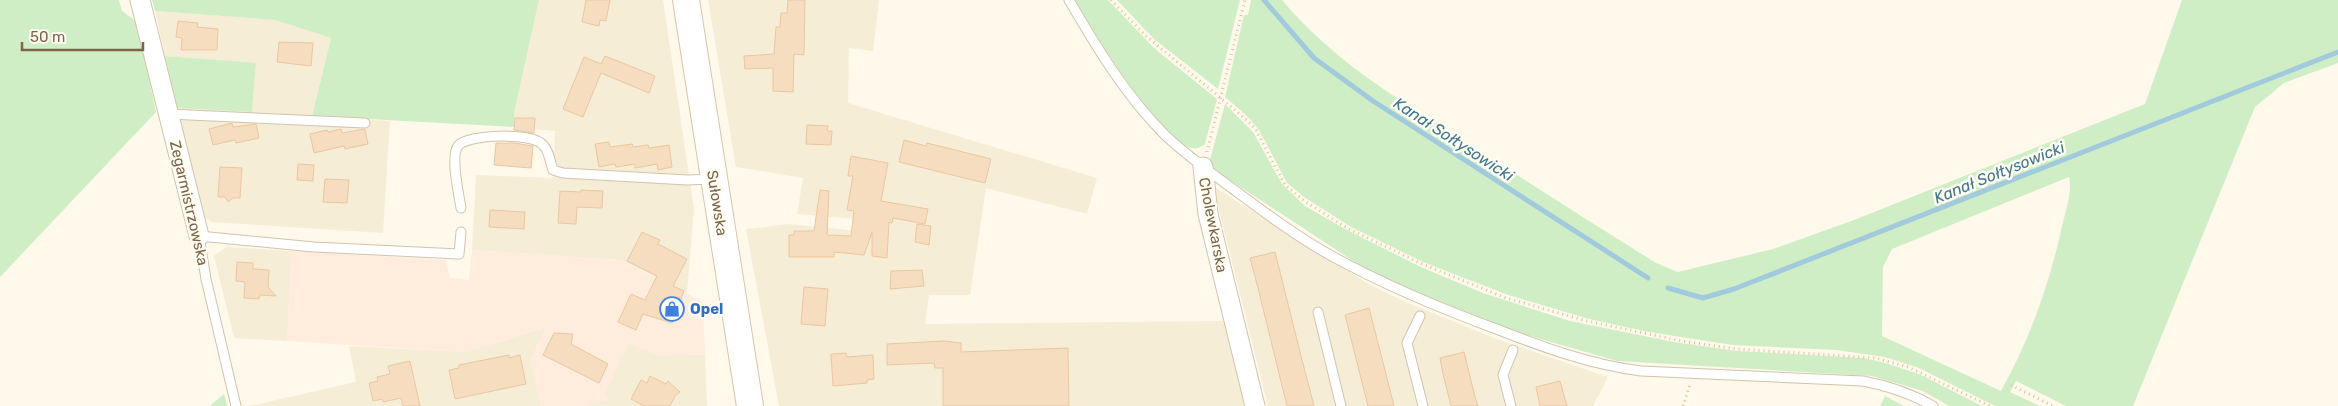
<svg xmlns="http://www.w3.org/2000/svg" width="2338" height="406" viewBox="0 0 2338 406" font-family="Rubik,sans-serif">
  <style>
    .residential { fill: #f6edd7 }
    .commercial { fill: #ffecdd }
    .green { fill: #d0eec6; fill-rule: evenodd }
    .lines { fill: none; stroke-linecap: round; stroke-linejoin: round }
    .stream { stroke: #a1cadd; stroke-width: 5 }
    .building { fill: #f6ddbf; stroke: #eac79e }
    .service-casing { stroke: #d2c3ad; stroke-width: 11 }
    .minor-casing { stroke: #d2c3ad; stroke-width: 21 }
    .secondary-casing { stroke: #d6c5ab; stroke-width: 28 }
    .path { stroke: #dcc1a1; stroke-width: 3; stroke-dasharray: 1 4; stroke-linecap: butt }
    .service { stroke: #fff; stroke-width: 9 }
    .minor { stroke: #fff; stroke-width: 19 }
    .secondary { stroke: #fff; stroke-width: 26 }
    .labels { text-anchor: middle; stroke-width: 5; stroke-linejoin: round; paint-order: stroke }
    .street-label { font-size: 15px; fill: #7c644a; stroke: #fffcf2 }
    .shop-label { font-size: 15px; font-weight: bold; fill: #366cbe; stroke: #fffcf2; text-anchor: start }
    .water-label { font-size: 16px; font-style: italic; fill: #417790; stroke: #fffcf2 }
  </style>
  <rect width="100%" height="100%" fill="#fef9ea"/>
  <g class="residential">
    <path d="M539,0H663L694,209L687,293L621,260L472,250L476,175L553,178L555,131L514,127V113Z"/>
    <path d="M708,0H879L873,51L849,48L848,103L1097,178L1087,214L986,188L970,295H929L925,324L1226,321L1248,406H779L746,229L789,224L867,232L869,220L797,214L803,178L736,167Z"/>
    <path d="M155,11L275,20L331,38L312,116L390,121L383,233L212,222L205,218L177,108L252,112L256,64L165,56Z"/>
    <path d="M1213,186L1365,282L1401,300L1494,338L1608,377L1593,406H1268Z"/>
    <path d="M226,247L292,251L287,341L234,338L214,256Z"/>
    <path d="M547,327L531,359L541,406H249L356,382L349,346L466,352Z"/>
    <path d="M625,342L661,356L676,354L705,355L707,406H581L610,400L603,397L628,344Z"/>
  </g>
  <path class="commercial" d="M472,250L621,260L703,302L705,355L676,354L661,356L628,344L604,396L611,400L581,406H541L531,359L546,327L466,352L287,341L292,251L446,260L450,278L469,280Z"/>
  <g class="green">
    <path d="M0,0H119L122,11L137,22L156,112L0,277Z"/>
    <path d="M152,0H539L514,113V127L312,116L331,38L275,20L155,11Z"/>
    <path d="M1075,0H1108L1154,48L1217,99L1205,144C1200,148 1195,150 1188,147C1178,143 1167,130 1160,122C1126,85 1101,43 1075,0Z"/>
    <path d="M1117,0H1240L1218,89L1154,39Z"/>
    <path d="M1251,0H1282C1332,60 1399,100 1464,141C1528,182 1592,223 1656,263L1678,272L1773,249L1854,220L2145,104L2182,0H2338V63L2284,83L2255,107L2133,406H2066L2016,381L2010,392L2040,406H1995L1919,368L1885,357L1836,350L1732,345L1649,332L1589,319L1508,295L1423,262L1351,227L1304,197L1287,183L1259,130L1247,116L1225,97L1244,15H1248ZM2069,177C2072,192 2067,207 2063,222C2050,282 2031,337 2001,391L1882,336L1883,267L1892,249Z"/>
    <path d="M165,56L256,63L252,112L177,108Z"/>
    <path d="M1225,104L1253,132L1282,184L1305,206L1347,230L1421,267L1483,293L1570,321L1674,342L1737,351L1864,358L1885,363L1919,374L1982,406H1949L1923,391L1872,376L1617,361L1523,334L1419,293L1364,268L1213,169L1210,160Z"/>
    <path d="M224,394L227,406H210Z"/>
    <path d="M1885,396L1904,406H1880Z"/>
  </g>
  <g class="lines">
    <g class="stream">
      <path d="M1264,0L1314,58L1373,101L1648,278"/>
      <path d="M1668,288L1703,298L1734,289L2338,52"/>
    </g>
  </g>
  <g class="building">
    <path d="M586,0H610L606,21L600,20L599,26L582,22Z"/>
    <path d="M788,0H805L804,55L794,54L793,92L773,91V68L745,69L744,56L774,54L776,27H780L781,13H787Z"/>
    <path d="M178,21L198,23L197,27L218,29L217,50H181L182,38L176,37Z"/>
    <path d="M279,42L313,43L311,66L277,62Z"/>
    <path d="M605,56L655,76L649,93L601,73L583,117L563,109L584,57L601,64Z"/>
    <path d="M515,118H535L534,133L514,130Z"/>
    <path d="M232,123L233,127L256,124L259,138L236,143L235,140L213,145L209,129Z"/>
    <path d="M807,125L828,126L827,131H832L831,145L806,144Z"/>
    <path d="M341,129L342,133L365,129L368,144L345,149L344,146L314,153L310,134L327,130L328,132Z"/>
    <path d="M904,140L926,146L927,143L991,159L985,183L899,162Z"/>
    <path d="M609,142L610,147L632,144L633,147L648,145L649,148L669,145L672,167L658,170L657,164L635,168V164L616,167L615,164L599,167L595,144Z"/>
    <path d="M496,143H514L533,146L531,168L494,165Z"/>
    <path d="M851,156L888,163L881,201L928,209L925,224L893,218L892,223L889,222L887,258L872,256V232L864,255L834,252V257H789V235H794V231H814L820,190L829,191L827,235L851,236L854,211L847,210L853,176H848Z"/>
    <path d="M298,164L314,165L313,181L297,180Z"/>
    <path d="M220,167L242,168L240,198H233L228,202L225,197H218Z"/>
    <path d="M325,179L349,180L347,203L323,202Z"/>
    <path d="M581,190L603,191L602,208L577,207L576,224L558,223L560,191L581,192Z"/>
    <path d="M490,210L525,212L524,229L489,227Z"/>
    <path d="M917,224L931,226L929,245L915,242Z"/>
    <path d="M642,232L660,240L658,244L687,259L673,286L684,291L672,323L643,314L636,330L618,322L631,294L645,300L657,276L627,261Z"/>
    <path d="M1275,252L1299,348L1314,406H1287L1258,288L1250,258Z"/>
    <path d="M237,262L253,263V269L269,270L268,287L276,296L260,295L259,299L244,298L245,282L236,281Z"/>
    <path d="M922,270L924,286L890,289L891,271Z"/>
    <path d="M804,287L828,289L825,326L801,324Z"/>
    <path d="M1369,308L1376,335L1394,406H1368L1345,315Z"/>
    <path d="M554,333L573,334L571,344L608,364L599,383L543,355Z"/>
    <path d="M944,341L961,343V352L1068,348L1069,406H943V368H935L934,363L887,365V344Z"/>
    <path d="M1464,352L1475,397L1478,406H1451L1443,374L1440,358Z"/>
    <path d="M846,353L847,357L873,355L874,379L867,380V383L833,386L831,354Z"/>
    <path d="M509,355V358L520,355L526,384L455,399L449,370L459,368V365Z"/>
    <path d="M410,361L420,406H403L401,398L383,402L382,399L373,401L369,383L378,381L377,377L390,374L388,366Z"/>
    <path d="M650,376L666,384L668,381L680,392L675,396L670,406H644L631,399L641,380L647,383Z"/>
    <path d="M1560,381L1567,406H1540L1536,387Z"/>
  </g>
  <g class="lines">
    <g class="service-casing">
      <g id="service">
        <path d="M1069,0C1097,48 1126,96 1165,135C1186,155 1210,172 1233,189C1264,212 1296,236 1330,255C1384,285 1442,309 1499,330C1545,348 1592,365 1641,371L1863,381C1890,386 1910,393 1933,406"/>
        <path d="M168,114L365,123"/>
        <path d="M461,208C459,195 450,156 458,146C467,134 533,132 543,145C549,150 550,162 553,170L563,173L687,180L713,179"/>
        <path d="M1318,312L1341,406"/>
        <path d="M1420,316L1407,343L1423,406"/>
        <path d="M236,406L206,279L199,236L314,247L459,254L461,232"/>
        <path d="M1511,406L1503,375L1513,350"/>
      </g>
    </g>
    <g class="minor-casing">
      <g id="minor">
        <path d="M140,0L199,236"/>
        <path d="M1203,167L1208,214L1255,406"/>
      </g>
    </g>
    <g class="secondary-casing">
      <path id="secondary" d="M686,0L750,406"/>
    </g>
    <g class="path">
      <path d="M1111,0L1145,35L1248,121L1256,130L1285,185L1306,202L1347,228L1420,263L1506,298L1587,321L1682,341L1736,349L1875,358L1908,367L1990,406"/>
      <path d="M1207,152L1245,0"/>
      <path d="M2011,385L2053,406"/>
      <path d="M1683,406L1690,385"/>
    </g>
    <use href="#service" class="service"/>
    <use href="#minor" class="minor"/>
    <use href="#secondary" class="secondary"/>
  </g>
  <defs>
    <g id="shop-ring" transform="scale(1.25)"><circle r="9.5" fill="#fffcf2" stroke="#3f7fe0" stroke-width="1.5"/><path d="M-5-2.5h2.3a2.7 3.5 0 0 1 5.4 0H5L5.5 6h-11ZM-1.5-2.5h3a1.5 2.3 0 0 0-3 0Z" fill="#3f7fe0"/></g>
  </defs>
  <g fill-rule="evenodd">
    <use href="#shop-ring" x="672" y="309"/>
  </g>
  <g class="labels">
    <g class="street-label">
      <text transform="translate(189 203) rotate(77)" y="5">Zegarmistrzowska</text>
      <text transform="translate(717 203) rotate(81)" y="5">Sułowska</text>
      <text transform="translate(1213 225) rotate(79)" y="5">Cholewkarska</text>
    </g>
    <g class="shop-label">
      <text x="690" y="314">Opel</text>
    </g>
    <g class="water-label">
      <text transform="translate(1454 139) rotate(33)" y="6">Kanał Sołtysowicki</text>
      <text transform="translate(1999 172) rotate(-22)" y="6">Kanał Sołtysowicki</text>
    </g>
  </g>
  <path d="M22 42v8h121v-8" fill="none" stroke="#7c644a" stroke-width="2.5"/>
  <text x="30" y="42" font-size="15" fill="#7c644a" stroke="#fffcf2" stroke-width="4" paint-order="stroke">50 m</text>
</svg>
